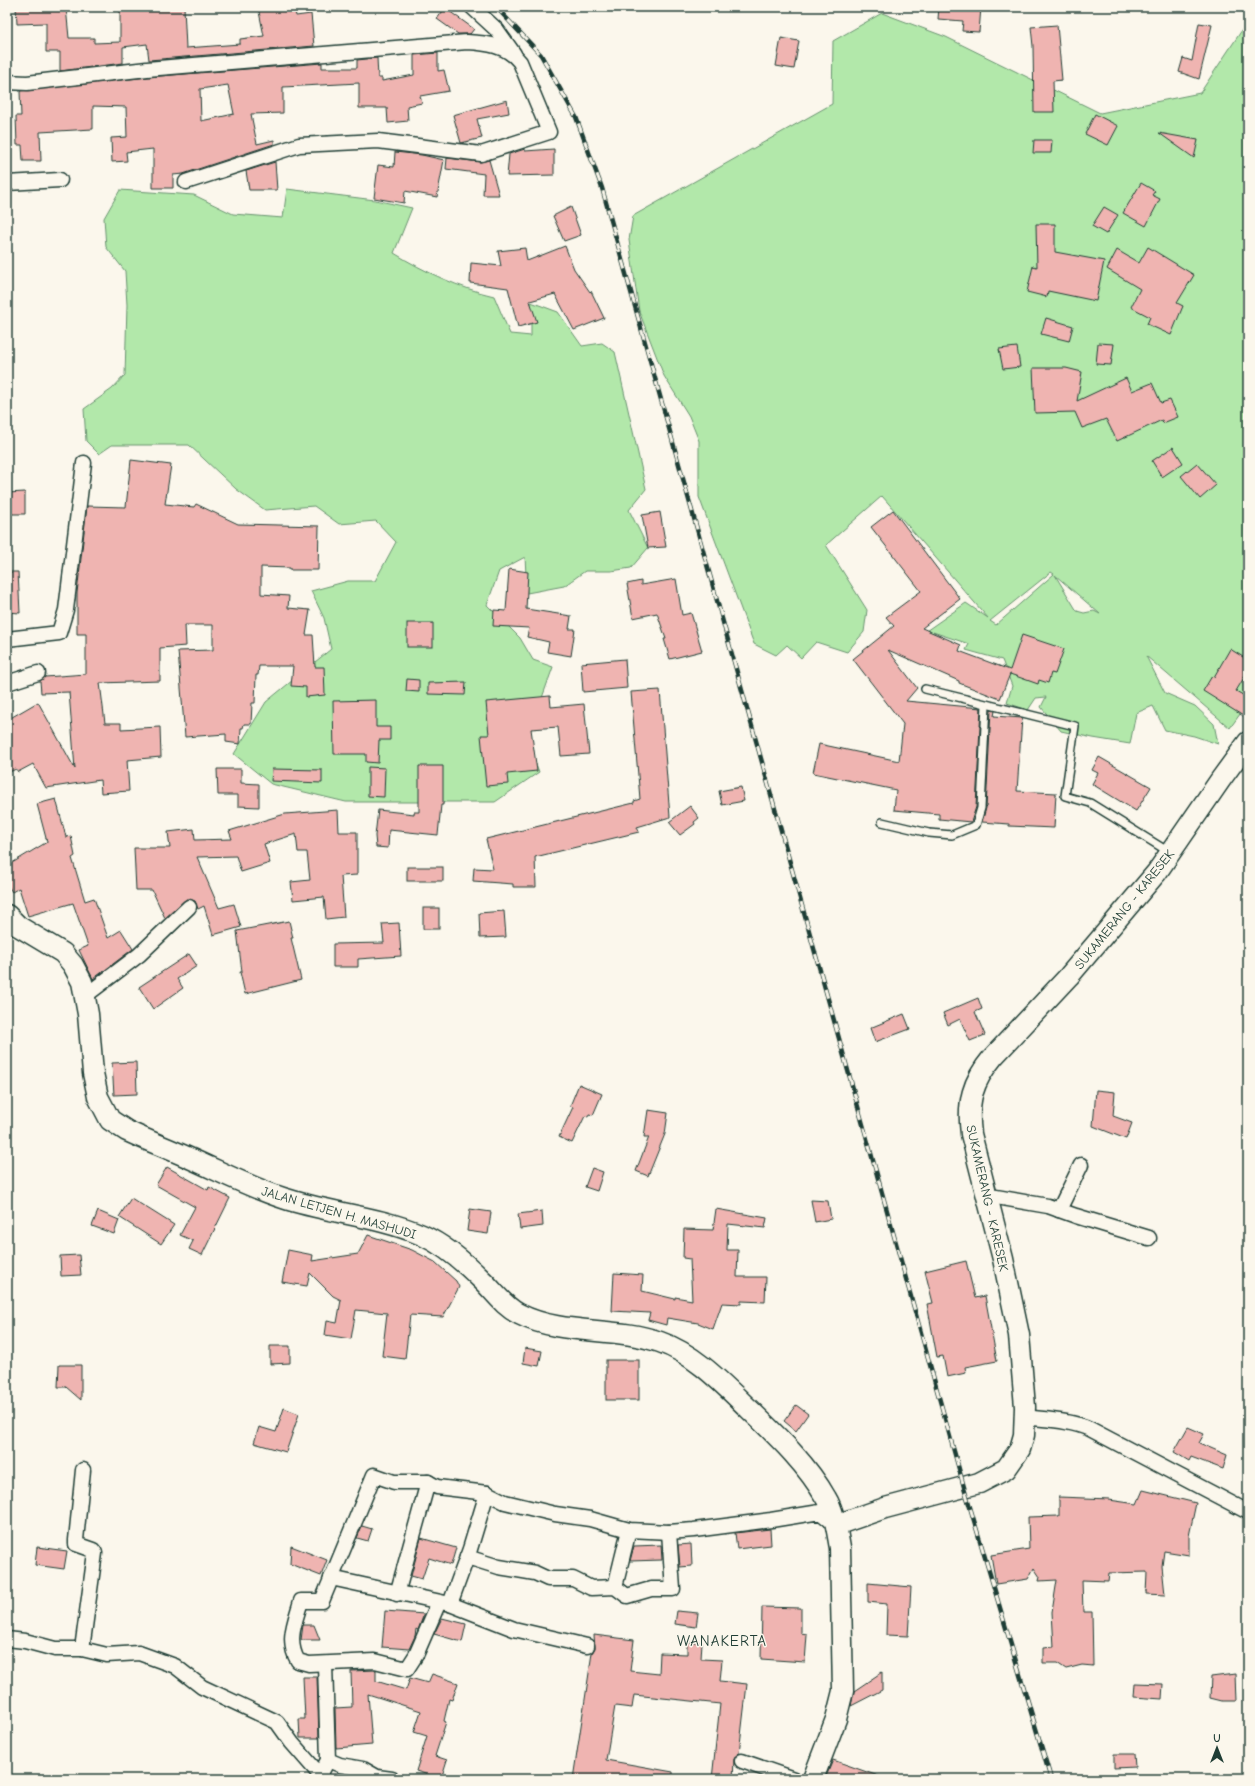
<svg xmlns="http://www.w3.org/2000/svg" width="1255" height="1786" viewBox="0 0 1255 1786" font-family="'Comic Neue',sans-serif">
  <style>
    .green { fill: #b2e8aa; stroke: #68926f; fill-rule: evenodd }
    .building { fill: #efb4b1; stroke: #1f3d34; fill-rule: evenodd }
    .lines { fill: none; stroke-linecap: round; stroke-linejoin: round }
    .lane-casing { stroke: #1f3d34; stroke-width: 10 }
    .street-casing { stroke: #1f3d34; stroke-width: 17 }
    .secondary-casing { stroke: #1f3d34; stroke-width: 23 }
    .lane { stroke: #fbf7ec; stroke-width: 7 }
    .street { stroke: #fbf7ec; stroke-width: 14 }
    .secondary { stroke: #fbf7ec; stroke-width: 20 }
    .rail-casing { stroke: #1f3d34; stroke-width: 4.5 }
    .rail { stroke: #fbf7ec; stroke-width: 3; stroke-dasharray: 9; stroke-linecap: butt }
    .labels { text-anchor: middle; stroke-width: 3; stroke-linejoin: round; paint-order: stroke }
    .street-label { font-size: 13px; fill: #1f3d34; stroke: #fbf7ec }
    .quarter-label { font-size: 15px; letter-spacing: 1px; fill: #1f3d34; stroke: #fbf7ec }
  </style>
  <rect width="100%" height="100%" fill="#fbf7ec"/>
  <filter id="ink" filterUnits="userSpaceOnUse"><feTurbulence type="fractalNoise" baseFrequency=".025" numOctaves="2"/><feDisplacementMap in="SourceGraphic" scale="8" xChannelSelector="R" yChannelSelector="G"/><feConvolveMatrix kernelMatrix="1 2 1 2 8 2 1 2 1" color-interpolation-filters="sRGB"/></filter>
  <g filter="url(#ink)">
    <g class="green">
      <path d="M882,13L946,37L1100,113L1200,93L1248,21V703L1230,728L1146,656L1165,693L1195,706L1214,724L1218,744L1194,736L1165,730L1153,706L1136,713L1130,744L1093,738L1061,731L1041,707L1046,697L1036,698L1028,710L1007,703L1012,686L1002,660L966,650L969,644L933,632L915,650L903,647L966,603L988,618L882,496L826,545L867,610L864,632L847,652L816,642L801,658L787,645L776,655L754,644L699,497V441L689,416L664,376L639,311L629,240L633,216L832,104L833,41ZM1051,572L1054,574L996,625L990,621ZM1055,575L1100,614L1094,611L1084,613L1077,611Z"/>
      <path d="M287,189L375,200L412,208L394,253C425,272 459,288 494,296L510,334L531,336V302L558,312L582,346L602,343L615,352L646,489L629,510L648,548L631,568L611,571H585L564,586L527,593L525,557L499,571L487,605L520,638L533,660L553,667L527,740L539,772L495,802H346L271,784L234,754L266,702L331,649L324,618L311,591L348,581H375L396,542L376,521L339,524L314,506L265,510L236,489L189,445H112L99,454L86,441L84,409L112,389L125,375L127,305L125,271L106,247L104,218L120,190L194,195L233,214L283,218Z"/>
    </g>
    <g class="building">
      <path d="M16,7H66L69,38H94V43L120,42V7H184L186,48L240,44V39L264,36L258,7H294L296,16L311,14L314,46L149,60L147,44L123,47V63L60,71V52H46V23L17,24Z"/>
      <path d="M939,7H981L979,32L962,31L963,21L938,19Z"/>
      <path d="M445,8L474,29L470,34H458L437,19Z"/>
      <path d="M1199,23L1212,25L1199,79L1179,72L1183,58L1192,61Z"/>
      <path d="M1057,25L1062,80L1053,81L1054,112H1034L1033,46L1031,27Z"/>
      <path d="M781,38L799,41L794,69L776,66Z"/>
      <path d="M438,53V71L444,70L449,91L420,96L422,103L407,106L408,121L388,123L387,108H359V83L283,87V113L251,114L257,144L274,140V144L183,174L173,175V188H153V149L126,152L127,161L112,162L111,138L127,137L126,107L93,106V129L40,132L41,161H23L22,145H17L16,116H21L20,91L148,77L322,63V68H357V60L377,58L378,78H382V81L414,75V55ZM228,85L234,114L201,121L200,89Z"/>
      <path d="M507,100L509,113L477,119L482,138L461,143L453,115Z"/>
      <path d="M1095,114L1118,126L1108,145L1085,134Z"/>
      <path d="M1159,133L1198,140L1194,158Z"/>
      <path d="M1034,140H1052L1051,153H1033Z"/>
      <path d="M525,149V151L554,149V175L507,176L509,154Z"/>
      <path d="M395,152L422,155L444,160L437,197L405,191L404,203L374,198L378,165L394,167Z"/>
      <path d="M447,158L480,162L489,160L499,195H483L484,174L446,169Z"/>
      <path d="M275,162L277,190H249L246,171Z"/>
      <path d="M1141,183L1155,191L1152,195L1160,199L1146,226L1123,213Z"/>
      <path d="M571,207L581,235L564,241L553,216Z"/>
      <path d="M1104,207L1118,215L1106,234L1092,226Z"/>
      <path d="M1036,224H1055V252L1104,261L1096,301L1048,291L1047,297L1027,292L1033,266L1037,267Z"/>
      <path d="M565,246L574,269L590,292L591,291L604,318L574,330L555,294L530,301L537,322L518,327L508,288L470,283L471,263L501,266L498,251L525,248L527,261Z"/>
      <path d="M1148,247L1194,275L1177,303L1183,306L1171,335L1147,324L1150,317L1131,307L1140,289L1107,269L1117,250L1139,263Z"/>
      <path d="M1046,318L1073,326L1069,341L1041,334Z"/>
      <path d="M1098,343L1114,344L1111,365L1096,364Z"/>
      <path d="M1017,347L1020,367L1003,369L999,349Z"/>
      <path d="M1033,368H1066L1082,372L1077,401L1126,378L1132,391L1152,383L1161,403L1170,400L1178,417L1163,423L1162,420L1117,441L1106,419L1082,428L1075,412L1035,413Z"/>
      <path d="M1173,447L1183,463L1162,477L1152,461Z"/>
      <path d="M131,460L171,465L165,504L194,507L196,504L238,524L319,526L318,570H290V568L261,567V594L289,596L288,608L310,610L306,635H313L315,667H324L325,695L306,697V687L291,686L293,666H259L258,675H256L255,703H252L251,724H244L243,728H241L240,744L226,742V734L185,737L178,651L213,650V625H185L186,646L160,648V681L100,683L105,723H121V729L160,727L161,757L127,760L129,791L101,793L100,780L46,788L33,764L18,772L16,769L7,773V720L38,702L75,769L69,692L41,693L40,681L45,677L86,674V634H77V593L87,506L126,507Z"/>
      <path d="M1197,463L1216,485L1200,499L1181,476Z"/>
      <path d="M25,492V514H7V493Z"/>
      <path d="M893,510L960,599L922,628L961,645L959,651L1010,670L1022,635L1064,649L1055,674L1051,673L1048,683L1039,680L1038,684L1010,674L1000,699L959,683V681L888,650L917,688L906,701L981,708L976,807L971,822L939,819V814L894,810L896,790L813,773L819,744L899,761L903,724L853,659L894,626L886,617L921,591L871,527Z"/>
      <path d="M660,512L666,547L648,548L642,515Z"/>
      <path d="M509,569L528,572L526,609L571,616L569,629H575L571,656L547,652L549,642L527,637L529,628L493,626L494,610L506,611Z"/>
      <path d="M7,572H18L20,613L7,612Z"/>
      <path d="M676,579L682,615L691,613L702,651L670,659L664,639H666L657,613L633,618L627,584L641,581V585Z"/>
      <rect x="407" y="623" width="26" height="24"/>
      <path d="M1230,649L1248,660V671L1236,691L1248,698V719L1203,691L1212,676L1214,677Z"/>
      <path d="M625,659L627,688L583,692L581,663Z"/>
      <path d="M407,679L419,680V692L406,691Z"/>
      <path d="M466,682L465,695L428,694V683Z"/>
      <path d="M660,690L670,817L637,827L639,832L535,857L536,887H513V884L473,881L474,868L493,869L486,839L634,803V801L640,799L631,692Z"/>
      <path d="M550,696L551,707L584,704L589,754L561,756L558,727L531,729L537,771L507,774L508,784L486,786L481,735H489L486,702Z"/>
      <path d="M376,700V727H390V740H379L378,763L366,762V754H334L333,701Z"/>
      <path d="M991,710L995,711L994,716L1022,718L1017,791L1056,793L1054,828L1009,826V824L982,822L986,808Z"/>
      <path d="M1099,757L1151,787L1136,811L1092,784L1098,773L1092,770Z"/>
      <path d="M419,766H443V805H441L438,835L389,830L388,848L376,847L375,836L378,810L414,814V812H419Z"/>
      <path d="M368,767L385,768L384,797L368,796Z"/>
      <path d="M217,769H241V783L259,784V807L238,806V795H218Z"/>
      <path d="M272,769L322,770V783L271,781Z"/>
      <path d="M741,787L744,801L722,805L719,791Z"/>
      <path d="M56,799L66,837L71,836L75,856L72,858L85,901L94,898L108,938L121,930L133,949L93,979L79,950L88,946L73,903L28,916L19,888L12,892L7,884V866L47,842L37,804Z"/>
      <path d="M690,806L699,818L694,822L695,824L680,835L669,822Z"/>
      <path d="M338,810L339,832H357V875L341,876L344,917L326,919L324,897L293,900L291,882L310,880L307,852H298L296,834L264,844L270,863L241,872L236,856L197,857L219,908L234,904L241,927L213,935L204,906L198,909L195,901L187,899L165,918L152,890H136L134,848H170L168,832L194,829L195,840L232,839L229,831L285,814Z"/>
      <rect x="407" y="867" width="36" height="14"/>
      <rect x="423" y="908" width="16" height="21"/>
      <path d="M504,911L506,937L480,938L479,913Z"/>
      <path d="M289,921L293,938H291L301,980L245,994L240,972H242L237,931Z"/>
      <path d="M399,923L401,956L358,959V967H333V944L384,943L382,924Z"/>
      <path d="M189,954L197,966L177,979L183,988L153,1009L139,987Z"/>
      <path d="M978,998L982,1009L975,1012L985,1035L970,1041L960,1019L948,1025L943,1013Z"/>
      <path d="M904,1014L910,1029L875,1042L870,1028Z"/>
      <path d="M136,1062L137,1094L114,1095L112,1063Z"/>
      <path d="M579,1084L602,1094L593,1115L589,1114L588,1117L585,1116L572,1143L559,1137L573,1107L570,1106Z"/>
      <path d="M1096,1090L1115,1092L1113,1116L1132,1123L1126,1139L1093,1126Z"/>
      <path d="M648,1110L668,1113L665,1134L648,1176L636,1171L649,1137H644Z"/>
      <path d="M167,1167L208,1190L209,1187L230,1198L202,1255L189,1249L193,1241L180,1235L195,1207L156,1185Z"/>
      <path d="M592,1168L603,1172L597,1191L585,1187Z"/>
      <path d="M131,1198L174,1225L161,1244L119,1217Z"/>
      <path d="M811,1200L828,1201L831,1219L815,1222Z"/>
      <path d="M470,1209L491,1212L488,1234L467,1231Z"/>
      <path d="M716,1209L767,1218L765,1228L728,1224L727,1250H738L737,1277H766L765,1302L741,1301V1304L722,1303L713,1329L698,1323L667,1318L666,1325L648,1320L650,1313L612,1311L614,1273L643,1275L642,1291L675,1299V1297L692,1300L690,1259L683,1258L684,1229L713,1230Z"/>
      <path d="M98,1211L119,1220L114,1234L92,1226Z"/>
      <path d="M542,1211L543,1226L520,1229L518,1214Z"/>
      <path d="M368,1235L412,1250L435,1262L456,1281L459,1287L443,1317L410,1315L405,1359L382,1356L387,1313L356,1310L351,1339L325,1335L327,1321L337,1323L341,1300L333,1296L310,1273L307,1286L282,1282L288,1250L313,1255L312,1261L358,1254Z"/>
      <path d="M79,1255L81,1275L61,1276L60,1256Z"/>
      <path d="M966,1261L975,1298L985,1296L997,1361L965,1367L966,1373L947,1377L943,1356L937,1357L927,1304L933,1303L925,1271Z"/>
      <path d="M270,1346H290V1363L270,1364Z"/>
      <path d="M525,1348L542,1351L539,1366L523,1363Z"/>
      <rect x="606" y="1360" width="33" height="40"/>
      <path d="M59,1365H81V1400L66,1387H58Z"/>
      <path d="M796,1405L808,1414L796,1431L784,1421Z"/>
      <path d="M284,1408L299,1414L286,1452L254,1443L259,1427L276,1432Z"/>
      <path d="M1188,1427L1204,1434L1199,1443L1227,1455L1223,1469L1191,1457L1189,1461L1174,1452Z"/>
      <path d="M1143,1490L1196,1503L1189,1536V1555L1164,1551L1162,1566L1165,1595L1146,1594L1147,1572L1109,1573L1108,1581L1082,1580L1083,1612H1092L1093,1666L1082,1665L1066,1669L1057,1663H1043V1648L1054,1647L1052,1612L1057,1580L1039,1581L1040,1577L1034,1568L1028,1579L996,1584L991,1555L1029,1549L1028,1517L1059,1516V1497L1110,1499L1109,1500L1137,1504Z"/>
      <path d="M362,1526L372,1529L368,1541L357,1538Z"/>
      <path d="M770,1529L771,1545L737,1549L735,1533Z"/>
      <path d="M421,1538L456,1548L451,1565L429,1558L422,1579L411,1576Z"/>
      <path d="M691,1544L692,1566L680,1567L678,1545Z"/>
      <path d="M661,1545L662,1560L630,1561L634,1546Z"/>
      <path d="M291,1546L327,1560L321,1576L290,1564Z"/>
      <path d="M37,1547L67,1551L64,1569L35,1565Z"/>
      <path d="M868,1583L911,1587L908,1636L886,1635L887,1604L868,1602Z"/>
      <path d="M762,1607L801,1608V1634L807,1635L805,1662L761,1659Z"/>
      <path d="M385,1611L424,1614L418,1630L416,1629L415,1636L409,1649L382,1647Z"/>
      <path d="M677,1611L698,1613L696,1627L675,1624Z"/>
      <path d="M442,1618L466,1624L462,1642L434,1634Z"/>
      <path d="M303,1625H314L320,1640H301Z"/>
      <path d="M594,1635L634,1640L630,1671L659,1674L660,1653L687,1654V1642H702L701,1659L722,1660L720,1681L747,1684L739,1753L734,1759L733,1779H712L720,1704L634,1695L632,1708L615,1706L606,1760L673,1772V1779H573L592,1653L595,1648Z"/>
      <path d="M376,1670V1681L406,1690L410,1678L428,1683L432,1674L458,1683L452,1700L449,1699L444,1721L446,1722L435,1756L447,1760L441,1779L416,1771L427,1736L414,1732L421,1711L368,1694L372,1745L336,1748L335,1708L352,1707L351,1671Z"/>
      <path d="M882,1672V1690L851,1706L854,1691Z"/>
      <path d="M1235,1674L1236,1701H1222L1210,1698L1211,1677Z"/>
      <path d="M303,1677H317L319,1738H300L299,1719H305Z"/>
      <path d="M1135,1683L1163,1684L1162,1699L1134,1697Z"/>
      <path d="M1114,1754H1134L1135,1767L1114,1768Z"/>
      <path d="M833,1760L881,1777V1779H825Z"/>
    </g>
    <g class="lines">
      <g class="lane-casing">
        <g id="lane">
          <path d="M925,689L1075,726L1065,796L1090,803L1169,852"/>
          <path d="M882,822L929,833L952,835L976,825L981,808L986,705"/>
        </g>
      </g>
      <g class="street-casing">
        <g id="street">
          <path d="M472,7L497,30L514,54"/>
          <path d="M7,82L27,83L147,69L467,42C486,43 507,45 520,62L549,132L481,154L378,141L299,145L186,182"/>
          <path d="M7,183L60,180"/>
          <path d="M7,639L59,633L66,610L84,463"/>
          <path d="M7,683L38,673"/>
          <path d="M85,996L139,955L189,907"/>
          <path d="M985,1195L1048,1206L1076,1216L1149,1238"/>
          <path d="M1059,1210L1081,1165"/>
          <path d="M1024,1417C1047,1420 1069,1420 1090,1429L1248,1512"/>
          <path d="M467,1557L499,1567L535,1573L548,1579H573L591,1588L615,1587L627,1596L651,1589H673L669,1532"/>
          <path d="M331,1578L450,1604L514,1629L587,1646"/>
          <path d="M615,1587L629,1530"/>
          <path d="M397,1594L428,1482"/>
          <path d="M439,1602L416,1655L407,1669L375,1661L309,1664L298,1661C286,1641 295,1622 301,1601H322L374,1475L394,1482H428L437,1487L487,1493L505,1502L555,1514L590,1519L629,1530L669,1532L694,1530L771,1520L820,1512L836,1525"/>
          <path d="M450,1604L470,1549L487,1493"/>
          <path d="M7,1639L25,1641L55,1649H82L107,1655L139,1653L175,1666L202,1687L277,1722L292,1743L320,1775L328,1760"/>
          <path d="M82,1649L95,1553L93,1550L76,1544V1540L83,1470"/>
          <path d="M325,1664L328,1760L340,1765L363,1769L377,1777L392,1779"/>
          <path d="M742,1761L794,1779"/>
        </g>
      </g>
      <g class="secondary-casing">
        <g id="secondary">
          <path d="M7,915L18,926L63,953L73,965L82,982L88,1014L93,1073L98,1097L110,1120L127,1131C146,1140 167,1148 187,1157C219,1171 249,1187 283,1198C328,1213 378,1216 422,1235C444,1245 464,1262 481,1279C494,1291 503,1306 519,1314C562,1336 615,1326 660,1342C695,1354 723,1384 749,1409C777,1436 807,1464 826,1498C835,1513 837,1532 840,1548L843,1691L836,1719L813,1779"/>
          <path d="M836,1525L885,1508L979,1483L1006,1469L1020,1449L1024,1435L1025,1407L1019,1335L1003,1259L971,1134C967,1102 972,1082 993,1057L1069,976L1157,872L1221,779L1248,742"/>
        </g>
      </g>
      <use href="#lane" class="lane"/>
      <use href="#street" class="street"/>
      <use href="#secondary" class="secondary"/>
      <g class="rail-casing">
        <path id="rail" d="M496,7L541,55L576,117L602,188L964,1487L1051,1779"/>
      </g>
      <use href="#rail" class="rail"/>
    </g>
  </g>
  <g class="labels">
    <g class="street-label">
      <text transform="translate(1124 909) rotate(-51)" y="5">SUKAMERANG - KARESEK</text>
      <text transform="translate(988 1198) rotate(77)" y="5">SUKAMERANG - KARESEK</text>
      <text transform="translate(339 1212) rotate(16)" y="5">JALAN LETJEN H. MASHUDI</text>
    </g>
    <g class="quarter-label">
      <text x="722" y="1646">WANAKERTA</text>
    </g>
  </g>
  <rect width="1255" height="1786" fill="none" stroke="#fbf7ec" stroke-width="24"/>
  <rect x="12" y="12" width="1231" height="1762" fill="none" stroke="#1f3d34" stroke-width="1.5" filter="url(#ink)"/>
  <g transform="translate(1217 1748)" stroke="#fbf7ec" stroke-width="3" paint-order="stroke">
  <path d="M0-3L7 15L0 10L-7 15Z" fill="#1f3d34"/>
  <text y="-6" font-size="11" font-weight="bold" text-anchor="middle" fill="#1f3d34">U</text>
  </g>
</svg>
